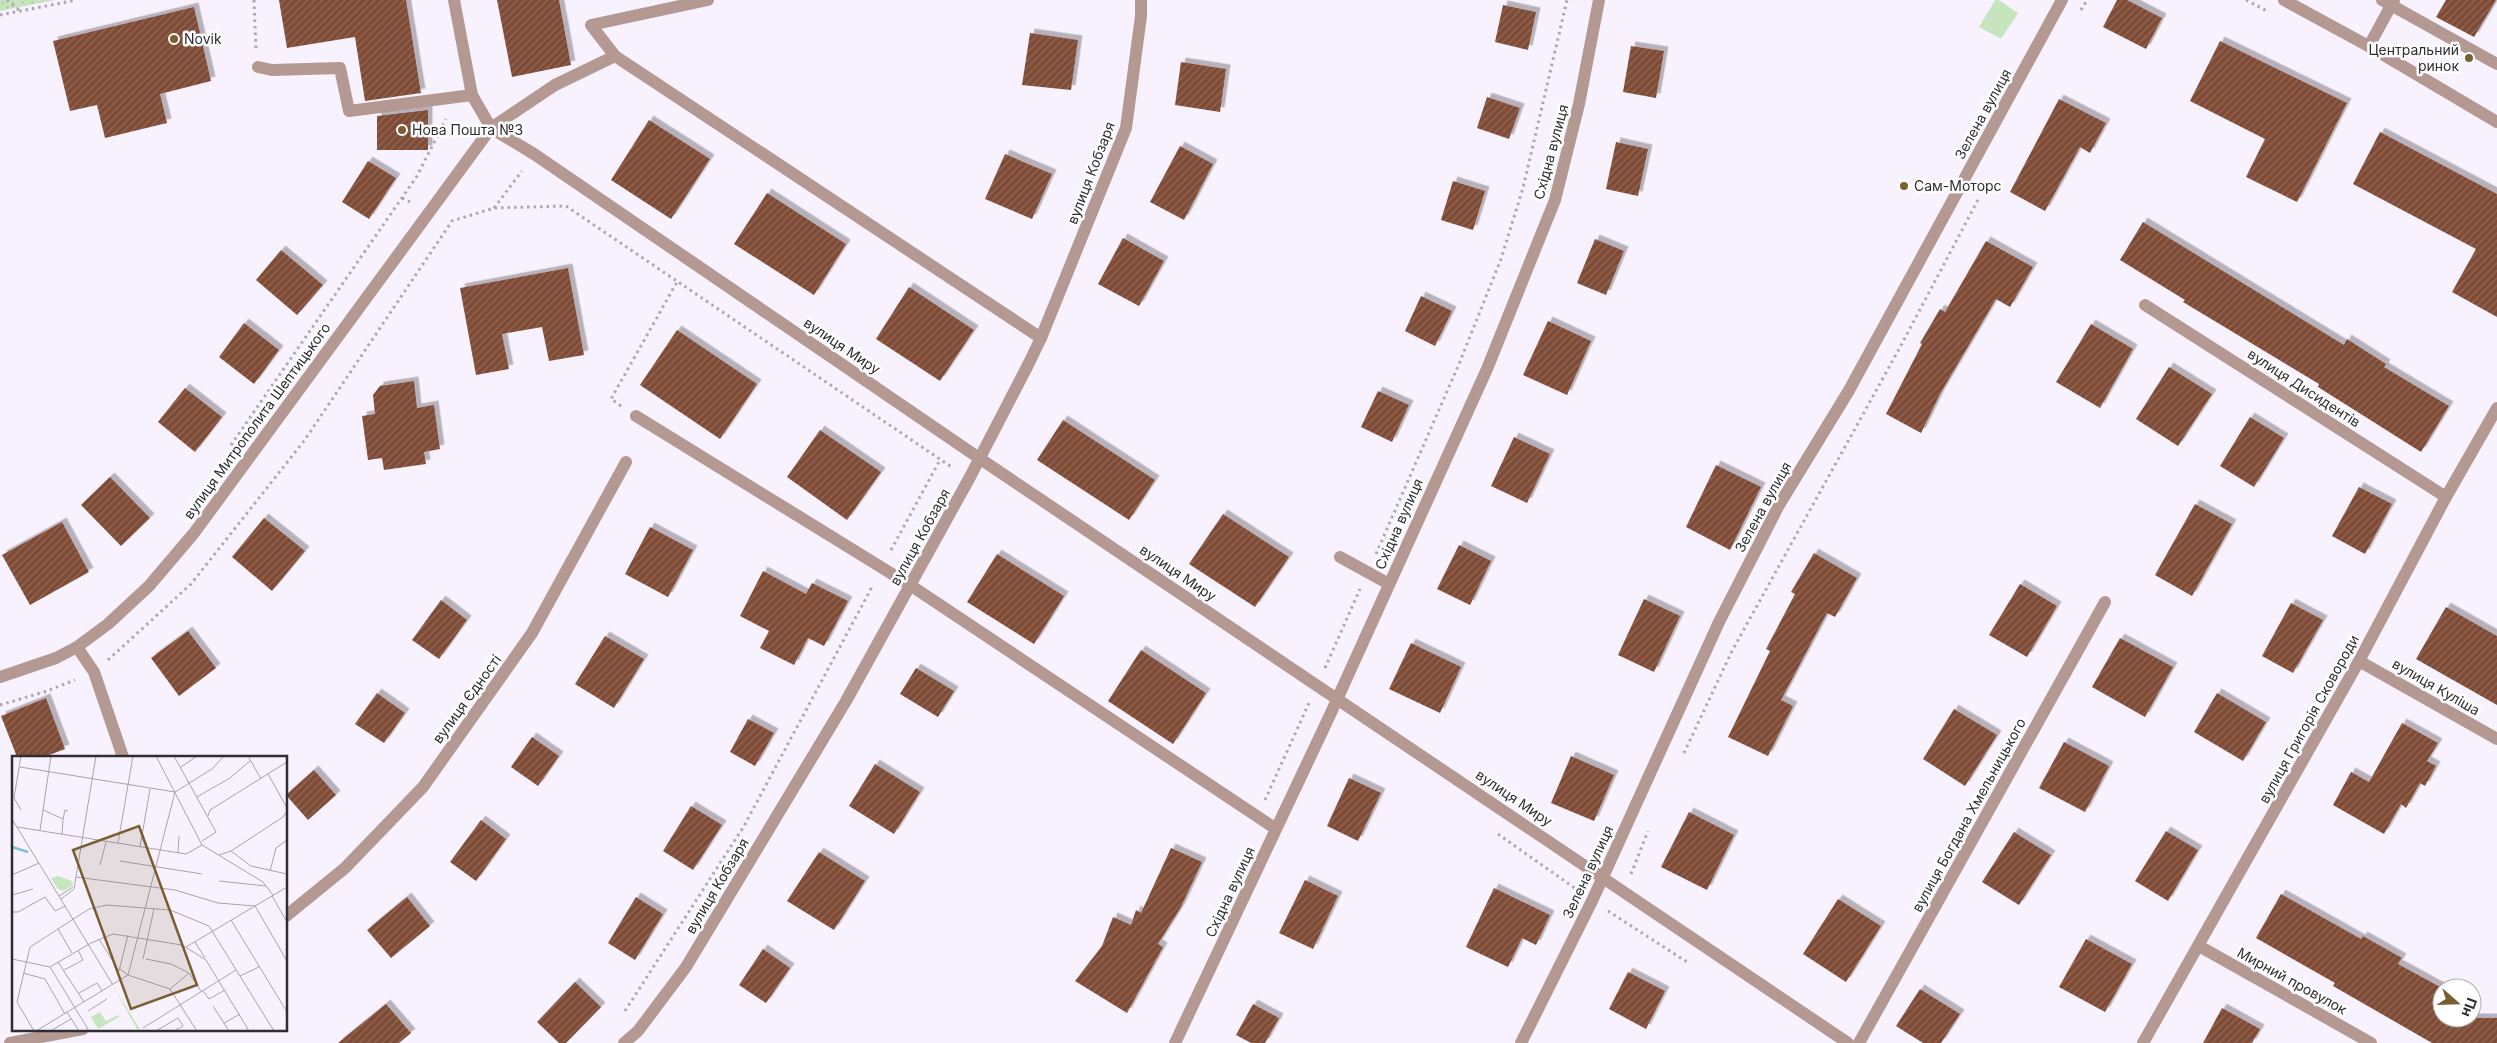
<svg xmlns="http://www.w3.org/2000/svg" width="2497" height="1043" viewBox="0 0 2497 1043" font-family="Inter,sans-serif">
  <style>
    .green { fill: #c6e5bf }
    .park { fill: url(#park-dots) }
    .building { fill: url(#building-hatch); filter: url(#shadow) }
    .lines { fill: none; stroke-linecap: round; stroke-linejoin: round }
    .path { stroke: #aca7b1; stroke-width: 3; stroke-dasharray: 2.5 4; stroke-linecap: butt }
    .minor { stroke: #b49892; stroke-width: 12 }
    .poi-dot { fill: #795e30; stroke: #fff; stroke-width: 2 }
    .labels { text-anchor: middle; stroke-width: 5; stroke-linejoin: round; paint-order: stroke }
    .poi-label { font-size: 14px; fill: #2f2d32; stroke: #fff; text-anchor: start }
    .street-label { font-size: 14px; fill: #2f2d32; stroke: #fff }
    .inset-river { fill: none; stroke: #7ec0dd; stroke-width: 2.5 }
    .inset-road { fill: none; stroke: #a8a3ac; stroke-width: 1 }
    .view { fill: #795e30; fill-opacity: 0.15; stroke: #795e30; stroke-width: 2.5 }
    .inset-edge { fill: none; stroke: #2f2d32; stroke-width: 2.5 }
  </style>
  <defs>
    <pattern id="park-dots" width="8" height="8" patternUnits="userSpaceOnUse" patternTransform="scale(1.25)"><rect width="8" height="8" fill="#c6e5bf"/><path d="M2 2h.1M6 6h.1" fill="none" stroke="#aac5a5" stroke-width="1.8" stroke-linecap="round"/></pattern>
    <pattern id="building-hatch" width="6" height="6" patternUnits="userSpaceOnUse" patternTransform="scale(1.25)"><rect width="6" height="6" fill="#804c36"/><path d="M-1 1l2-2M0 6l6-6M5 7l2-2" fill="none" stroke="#906959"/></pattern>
    <filter id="shadow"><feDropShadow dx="4.5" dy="-4.5" stdDeviation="0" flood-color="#0004"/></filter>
  </defs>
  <rect width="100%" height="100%" fill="#f8f2fe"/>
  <path class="green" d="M1995,0H1999L2018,13L2001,39L1979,27Z"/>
  <path class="park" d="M0,0H55L0,11Z"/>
  <g class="building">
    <path d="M279,0H406L421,93L365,101L355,37L287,48Z"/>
    <path d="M497,0H559L571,65L512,77Z"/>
    <path d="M2117,0H2127L2162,18L2146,49L2103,27Z"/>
    <path d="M2446,0H2496L2474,37L2436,17Z"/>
    <path d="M1503,5L1536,12L1528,50L1495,42Z"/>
    <path d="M194,7L211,81L160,94L167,123L105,138L97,105L70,111L53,41Z"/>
    <path d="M1030,33L1078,40L1071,90L1022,85Z"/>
    <path d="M2220,41L2347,103L2297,202L2246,177L2265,139L2190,101Z"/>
    <path d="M1631,46L1664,51L1656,98L1623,92Z"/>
    <path d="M1181,62L1226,69L1220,112L1175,105Z"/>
    <path d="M1487,97L1520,108L1509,139L1477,128Z"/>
    <path d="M2059,99L2106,123L2090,153L2080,147L2045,211L2010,192Z"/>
    <path d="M428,110V150H377V116Z"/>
    <path d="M649,120L710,159L671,219L611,180Z"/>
    <path d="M2380,132L2497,194V317L2452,292L2476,249L2353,184Z"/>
    <path d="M1616,142L1648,149L1638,196L1606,189Z"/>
    <path d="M1180,146L1213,164L1184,220L1150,202Z"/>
    <path d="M1005,154L1052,174L1032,219L985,199Z"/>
    <path d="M368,161L396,178L369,219L342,202Z"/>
    <path d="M1453,181L1485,191L1473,230L1441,220Z"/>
    <path d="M767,193L846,244L814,295L734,244Z"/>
    <path d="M2143,222L2344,345L2347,339L2386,364L2384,367L2449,406L2421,452L2318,387L2319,384L2183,302L2185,300L2120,260Z"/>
    <path d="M1123,238L1164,261L1139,306L1098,284Z"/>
    <path d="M1595,239L1624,251L1606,295L1577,283Z"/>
    <path d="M1986,241L2033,267L2010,307L1996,299L1940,394L1921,433L1886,414L1922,344L1920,343L1940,309L1945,312Z"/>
    <path d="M281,250L323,285L297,315L256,280Z"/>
    <path d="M568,268L584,355L549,361L542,327L502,334L509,369L476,375L460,288Z"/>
    <path d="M909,287L974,330L940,381L876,339Z"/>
    <path d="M1421,296L1452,311L1435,346L1405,331Z"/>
    <path d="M1548,321L1591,341L1567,395L1523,375Z"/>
    <path d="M244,323L279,350L254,384L219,357Z"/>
    <path d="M2091,324L2133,349L2100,408L2056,382Z"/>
    <path d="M677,330L757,384L720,439L640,385Z"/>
    <path d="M2169,367L2212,394L2178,446L2136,419Z"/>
    <path d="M414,381L417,408L434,405L440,449L424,452L426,464L384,470L382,458L368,460L362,416L375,414L373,395L380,386Z"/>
    <path d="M185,388L222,417L195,452L158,422Z"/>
    <path d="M1378,391L1409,405L1392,442L1361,427Z"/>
    <path d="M2250,417L2284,438L2254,487L2220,466Z"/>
    <path d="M1063,420L1155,480L1129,520L1037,460Z"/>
    <path d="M820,430L881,472L847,520L787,477Z"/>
    <path d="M1514,437L1550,454L1527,503L1491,486Z"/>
    <path d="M1716,465L1761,487L1730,550L1686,527Z"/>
    <path d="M110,477L150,518L121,546L81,505Z"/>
    <path d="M2359,487L2392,504L2365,554L2332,536Z"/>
    <path d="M2195,504L2232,524L2192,596L2155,575Z"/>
    <path d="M1223,514L1289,557L1255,607L1189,564Z"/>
    <path d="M264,518L305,551L272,591L232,557Z"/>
    <path d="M62,522L89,572L30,605L2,555Z"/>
    <path d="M650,527L693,550L668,597L625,574Z"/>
    <path d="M1459,545L1491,561L1470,605L1437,589Z"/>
    <path d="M1814,553L1857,578L1835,617L1827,613L1781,700L1793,706L1768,756L1728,737L1770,651L1766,649L1795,594L1791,592Z"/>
    <path d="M997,554L1064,596L1034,644L967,602Z"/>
    <path d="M763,571L806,594L812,583L848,601L824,646L808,638L794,665L760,648L769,631L740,616Z"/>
    <path d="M2020,584L2057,606L2027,657L1989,635Z"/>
    <path d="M1644,599L1680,616L1654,672L1618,655Z"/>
    <path d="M441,600L467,620L439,659L412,640Z"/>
    <path d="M2291,603L2323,620L2293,673L2262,656Z"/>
    <path d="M2446,607L2497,636V705L2416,659Z"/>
    <path d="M188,631L216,668L179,696L151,658Z"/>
    <path d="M605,636L644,659L614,708L575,684Z"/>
    <path d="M2120,638L2173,667L2145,717L2092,687Z"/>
    <path d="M1411,643L1461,667L1440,713L1389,689Z"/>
    <path d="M1141,650L1206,693L1173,744L1108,701Z"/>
    <path d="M916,668L954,691L938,717L900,694Z"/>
    <path d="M377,693L405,713L384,743L355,724Z"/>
    <path d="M2217,693L2266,722L2243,761L2194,732Z"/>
    <path d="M46,698L65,749L44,757H17L1,716Z"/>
    <path d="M1954,709L1997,735L1965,786L1923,759Z"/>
    <path d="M748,719L774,733L755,766L730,752Z"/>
    <path d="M2402,723L2438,743L2427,761L2436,766L2425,786L2420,783L2406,808L2401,804L2384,834L2333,805L2351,772L2369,782Z"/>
    <path d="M532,737L559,756L538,786L511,767Z"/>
    <path d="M2064,742L2109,766L2085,812L2039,788Z"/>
    <path d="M1571,756L1614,775L1594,821L1551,803Z"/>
    <path d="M875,764L920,792L894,834L849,806Z"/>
    <path d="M314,770L336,795L308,820L286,795Z"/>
    <path d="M1349,778L1381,793L1358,841L1327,826Z"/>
    <path d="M691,806L722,825L693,870L663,851Z"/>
    <path d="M1689,812L1734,835L1707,890L1661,867Z"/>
    <path d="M481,820L506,839L476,881L450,862Z"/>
    <path d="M2166,831L2198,850L2168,901L2135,881Z"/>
    <path d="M2014,832L2051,855L2019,905L1982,882Z"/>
    <path d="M1171,848L1202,862L1181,907L1158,944L1163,947L1127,1013L1075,981L1102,946L1113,917L1131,925L1136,910L1141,913Z"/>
    <path d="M819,852L865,881L834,930L787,901Z"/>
    <path d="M1305,880L1338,896L1313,949L1279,933Z"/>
    <path d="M1494,888L1550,915L1536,945L1522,938L1508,967L1466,947Z"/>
    <path d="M2281,894L2361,939L2363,936L2402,958L2398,964L2442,988V1018H2497V1043H2432L2333,986L2335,983L2256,938Z"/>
    <path d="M407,897L430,926L391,958L367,930Z"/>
    <path d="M636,897L663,914L635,960L608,943Z"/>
    <path d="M1838,899L1881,926L1846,982L1803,954Z"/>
    <path d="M2086,939L2132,964L2105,1012L2059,987Z"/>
    <path d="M763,949L790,968L766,1003L739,985Z"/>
    <path d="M1628,972L1665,991L1646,1029L1609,1009Z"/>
    <path d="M575,982L601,1007L566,1043H559L537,1022Z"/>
    <path d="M1920,989L1960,1014L1941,1043H1923L1896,1026Z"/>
    <path d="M386,1004L411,1033L399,1043H338Z"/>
    <path d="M1253,1004L1279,1018L1265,1043H1251L1236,1035Z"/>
    <path d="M2222,1008L2260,1029L2252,1043H2203Z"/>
  </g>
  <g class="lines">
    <g class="path">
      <path d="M7,0L20,11"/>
      <path d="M254,0L256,49"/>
      <path d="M2246,0L2267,11"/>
      <path d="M2081,10L2087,0"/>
      <path d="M0,15L76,0"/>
      <path d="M402,198L412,203"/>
      <path d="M494,208L522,171"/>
      <path d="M621,406L611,399L677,282"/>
      <path d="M231,445L417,176L446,119"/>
      <path d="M891,550L940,460"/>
      <path d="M1376,554L1459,364L1501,259L1523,188L1567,0"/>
      <path d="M108,660L191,584L304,441L452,221L494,208L566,206L953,468"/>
      <path d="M1325,668L1360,589"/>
      <path d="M0,705L44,692L75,680"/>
      <path d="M1684,753L1732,651L1898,351L1979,198"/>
      <path d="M1265,800L1309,703"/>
      <path d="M1498,834L1576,889"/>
      <path d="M1631,874L1648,831"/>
      <path d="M1608,911L1687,962"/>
      <path d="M625,1011L744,826L873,585"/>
    </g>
    <g class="minor">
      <path d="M454,0L472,95L491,128L534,154L979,458L1848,1043"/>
      <path d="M708,0L591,25L615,56L1041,338"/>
      <path d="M2284,0L2372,48L2497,122"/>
      <path d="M2382,0L2497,64"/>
      <path d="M2369,46L2394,0"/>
      <path d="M258,67L272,70L340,68L349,111L472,95"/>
      <path d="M2145,305L2446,497"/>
      <path d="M636,416L910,585L1276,829"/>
      <path d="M1340,557L1389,584"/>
      <path d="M77,647L94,672L123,757"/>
      <path d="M2359,661L2497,739"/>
      <path d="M0,677L56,658L77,647L108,624L149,586L194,533L491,128L555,85L615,56"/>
      <path d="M286,916L345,868L423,787L532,633L626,462"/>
      <path d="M2199,946L2371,1043"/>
      <path d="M10,1043L83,1029"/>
      <path d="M624,1043L638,1031L686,967L846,701L970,477L1029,363L1041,338L1126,128L1141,16V0"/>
      <path d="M1175,1043L1330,715L1487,369L1555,200L1579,104L1599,0"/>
      <path d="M1521,1043L1592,901L1719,622L1779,505L1848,392L2062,0"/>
      <path d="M1859,1043L2105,602"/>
      <path d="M2143,1043L2359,661L2446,497L2497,408"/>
    </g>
  </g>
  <g class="poi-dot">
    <circle cx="174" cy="39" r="5"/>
    <circle cx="2469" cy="58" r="5"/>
    <circle cx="402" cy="130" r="5"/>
    <circle cx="1904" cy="186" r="5"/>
  </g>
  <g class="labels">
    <g class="poi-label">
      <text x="184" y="44">Novik</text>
      <text x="2459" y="55" text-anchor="end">Центральний<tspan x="2459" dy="16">ринок</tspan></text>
      <text x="412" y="135">Нова Пошта №3</text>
      <text x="1914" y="191">Сам-Моторс</text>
    </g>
    <g class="street-label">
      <text transform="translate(1983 114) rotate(-61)" y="5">Зелена вулиця</text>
      <text transform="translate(1551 152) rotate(-75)" y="5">Східна вулиця</text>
      <text transform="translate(1091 173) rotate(-69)" y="5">вулиця Кобзаря</text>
      <text transform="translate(842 346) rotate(34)" y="5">вулиця Миру</text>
      <text transform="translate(2304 388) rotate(33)" y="5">вулиця Дисидентів</text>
      <text transform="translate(257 421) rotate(-54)" y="5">вулиця Митрополита Шептицького</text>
      <text transform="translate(1763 507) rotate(-61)" y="5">Зелена вулиця</text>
      <text transform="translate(1399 524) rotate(-66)" y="5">Східна вулиця</text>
      <text transform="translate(920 537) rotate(-61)" y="5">вулиця Кобзаря</text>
      <text transform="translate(1178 573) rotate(34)" y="5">вулиця Миру</text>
      <text transform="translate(2436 687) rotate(30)" y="5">вулиця Куліша</text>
      <text transform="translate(467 699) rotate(-54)" y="5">вулиця Єдності</text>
      <text transform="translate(2309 719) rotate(-61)" y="5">вулиця Григорія Сковороди</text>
      <text transform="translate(1514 798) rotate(34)" y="5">вулиця Миру</text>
      <text transform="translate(1969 815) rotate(-61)" y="5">вулиця Богдана Хмельницького</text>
      <text transform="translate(1588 872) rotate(-65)" y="5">Зелена вулиця</text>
      <text transform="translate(717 886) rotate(-59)" y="5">вулиця Кобзаря</text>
      <text transform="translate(1230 892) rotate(-65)" y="5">Східна вулиця</text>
      <text transform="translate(2292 981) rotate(29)" y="5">Мирний провулок</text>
    </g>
  </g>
  <g transform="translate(12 756)">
    <rect width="275" height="275" fill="#f8f2fe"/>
    <path d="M46,120L60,125L61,129L52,135L46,133L39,122ZM101,230L129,275H126ZM88,256L94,265L106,259L107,261L86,273L79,261Z" fill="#c6e5bf"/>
    <path class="inset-river" d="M0,91L16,96"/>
    <path class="inset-road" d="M144,0L190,89L251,126L261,139M162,0L204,76L190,85M236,0L249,23M8,11L163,36M169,11L185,0M256,18L275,52M163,36L200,13L212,0M185,41L218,22L239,4M9,54L2,42L9,0M31,54L51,63M196,60L198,54L275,6M0,63L101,229M5,71L174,98L190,89M28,74L39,0M50,78L51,63L53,54L56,55M106,87L121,0M128,91L138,33M219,95L239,110L275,118M166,97L167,80M207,99L219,95L271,61L275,55M108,105L190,118M88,109L94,86M258,115L264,92L275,84M0,119L27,107M64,121L163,134L206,147L243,150L275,205M207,125L254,130M0,139L21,133M47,140L61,131M260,140L275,166M49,143L62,133L84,0M0,156H6L33,141L43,155L53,150M219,164L275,256M46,173L60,197M87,183L107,215L116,179M183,186L193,202M174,191L275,131M0,203L38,211L79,187L101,178L170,189L194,204L237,275M131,203L142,153M134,203L159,208L177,217L189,235M46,206L72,246M38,211L77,275M108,213L116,219L158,233L185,275M52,214L71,204L66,194M11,217L33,223L53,258M116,219L163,36M228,220L247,211M158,233L177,217M191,235L197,243L213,234M67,237L85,227L90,235M201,250L217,275M76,255L95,243M55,256L67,275M212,267L228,258M131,272L224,214M40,274L59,263M22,275L5,246L18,191L77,153L95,149L158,154L197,170L262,275M24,275L116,219M144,275L166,262L171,270L162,275"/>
    <path class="view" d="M127,70L185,229L119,253L61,94Z"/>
    <rect width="275" height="275" class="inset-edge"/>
  </g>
  <g transform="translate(2457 1003) rotate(110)"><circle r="24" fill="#ffffff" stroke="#acabad"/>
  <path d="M0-4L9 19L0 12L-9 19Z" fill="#795e30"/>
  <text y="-8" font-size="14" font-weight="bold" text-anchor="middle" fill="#2f2d32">Пн</text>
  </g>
</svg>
